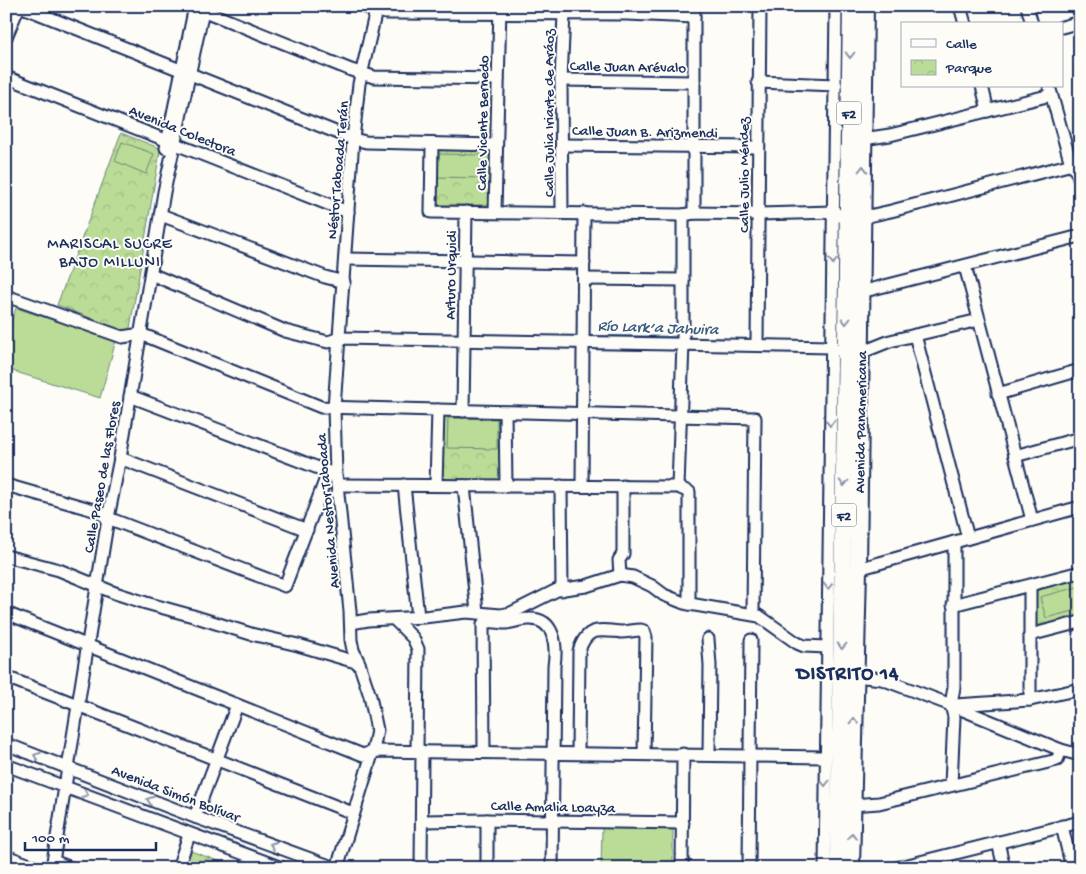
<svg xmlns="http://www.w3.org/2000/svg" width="1086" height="874" viewBox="0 0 1086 874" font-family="'Gochi Hand',sans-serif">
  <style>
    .park { fill: url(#park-crowns); stroke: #6a867a }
    .pitch { fill: #badc96; stroke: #6a867a }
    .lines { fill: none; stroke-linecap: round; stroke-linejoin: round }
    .stream { stroke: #6198b5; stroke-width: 2.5 }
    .minor-casing { stroke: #1b2f5e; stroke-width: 15 }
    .highway-casing { stroke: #1b2f5e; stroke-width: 20 }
    .minor { stroke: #fdfcf7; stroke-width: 11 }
    .highway { stroke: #fdfcf7; stroke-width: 16 }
    .oneway { stroke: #8c96aa }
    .labels { text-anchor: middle; stroke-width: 4; stroke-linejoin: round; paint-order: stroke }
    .shield { fill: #fdfcf7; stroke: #5f6c8c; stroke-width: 1 }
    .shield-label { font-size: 14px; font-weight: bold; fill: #1b2f5e }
    .street-label { font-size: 15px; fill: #1b2f5e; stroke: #fdfcf7 }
    .neighbourhood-label { font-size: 16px; letter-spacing: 1px; fill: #1b2f5e; stroke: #fdfcf7 }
    .water-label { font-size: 16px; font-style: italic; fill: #385b82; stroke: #fdfcf7 }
    .district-label { font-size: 20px; font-weight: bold; letter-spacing: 1px; fill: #1b2f5e; stroke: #fdfcf7 }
  </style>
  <defs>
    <pattern id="park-crowns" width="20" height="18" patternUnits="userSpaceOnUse" patternTransform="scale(1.25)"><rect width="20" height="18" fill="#badc96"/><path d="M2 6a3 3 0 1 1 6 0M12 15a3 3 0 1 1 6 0" fill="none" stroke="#9fbd84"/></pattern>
  </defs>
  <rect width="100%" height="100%" fill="#fdfcf7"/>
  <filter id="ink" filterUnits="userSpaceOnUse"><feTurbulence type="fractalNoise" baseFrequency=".02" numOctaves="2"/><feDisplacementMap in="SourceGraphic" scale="10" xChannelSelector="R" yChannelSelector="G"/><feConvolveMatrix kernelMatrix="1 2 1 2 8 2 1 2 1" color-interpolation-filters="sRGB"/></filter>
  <g filter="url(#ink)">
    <g class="park">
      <path d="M509,6H621L618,9L511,8Z"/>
      <path d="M121,133L159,148L160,151L130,328L128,331H124L57,305Z"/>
      <path d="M440,149L488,150L491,153L490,204L488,205H438L436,203L437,153Z"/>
      <path d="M443,414L500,415L502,479L500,481H443L440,478Z"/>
      <path d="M1080,576V619L1034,629L1035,589Z"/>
      <path d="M191,851L237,868H186Z"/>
    </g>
    <g class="pitch">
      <path d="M122,142L154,154L146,174L115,161Z"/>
      <path d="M439,154L481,155V178L438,177Z"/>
      <path d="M16,308L116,340L100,398L6,369V337Z"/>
      <path d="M448,418L497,419V449L447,448Z"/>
      <path d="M1077,587L1080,596V609L1046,618L1040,597Z"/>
      <path d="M602,828L673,829V868H601Z"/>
    </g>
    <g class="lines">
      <g class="stream">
        <path d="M587,332L590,336L679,337"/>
        <path d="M687,338L754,340"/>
      </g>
      <g class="minor-casing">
        <g id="minor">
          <path d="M20,6L353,139L366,142L496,145"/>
          <path d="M192,6L351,70L374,77L498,79"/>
          <path d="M363,6L376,11L386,13L627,14L694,17"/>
          <path d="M960,6L965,24"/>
          <path d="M1027,6L1032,24"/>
          <path d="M1062,27L1080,22"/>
          <path d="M6,37L19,6"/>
          <path d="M6,77L348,212"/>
          <path d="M561,80L694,82"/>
          <path d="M758,82L836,85"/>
          <path d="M982,86L988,111"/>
          <path d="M1049,86L1071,164L1078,174L1080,182"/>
          <path d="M863,139L890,135L1051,95"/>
          <path d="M432,144L431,212L683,215L694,213L759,214L834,212L840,216"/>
          <path d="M562,145L758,147"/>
          <path d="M166,148L195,6"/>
          <path d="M495,212L500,6"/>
          <path d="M562,213L561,80L564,14"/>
          <path d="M694,213V6"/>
          <path d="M161,215L325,277L344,282"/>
          <path d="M855,219L891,211L1080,162"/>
          <path d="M345,259L584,263"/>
          <path d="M965,266L1032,520"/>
          <path d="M151,274L285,331L328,342L340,338L832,347L837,350"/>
          <path d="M584,279L683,280"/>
          <path d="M861,292L1080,236"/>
          <path d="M6,296L122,337L141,334L321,407L755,418L753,614"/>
          <path d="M915,335L968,538"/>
          <path d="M757,344L760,6"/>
          <path d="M855,353H860L890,341L979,320"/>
          <path d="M998,394L1080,370"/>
          <path d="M130,396L334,474"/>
          <path d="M463,411L466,212"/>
          <path d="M505,412L506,486"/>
          <path d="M1015,456L1080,438"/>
          <path d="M120,458L307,530"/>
          <path d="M6,485L97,511L108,518L285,586L328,473"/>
          <path d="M337,485L678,487L689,492V604"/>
          <path d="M404,485L418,617"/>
          <path d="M436,485L438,410"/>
          <path d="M464,486L477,612"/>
          <path d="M561,486L562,590"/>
          <path d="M582,486L584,213"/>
          <path d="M678,487L683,343V215"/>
          <path d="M6,556L59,570L115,593L146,603L193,616L251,634L298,645L359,663"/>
          <path d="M858,569L1080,507"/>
          <path d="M620,575L619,560L623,554V486"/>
          <path d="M953,605L1080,572"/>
          <path d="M6,613L363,755L373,751L825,757"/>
          <path d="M394,619L413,638L418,649L417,751"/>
          <path d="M351,623L368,620L424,617L466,612L501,615L511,613L557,590L586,586L620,575L633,577L652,586L664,595L684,603L759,616L797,643L804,646L827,647"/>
          <path d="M1030,635L1080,622"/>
          <path d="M708,639L710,665L709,754"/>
          <path d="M855,676L882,679L951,705L1061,750L1080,755"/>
          <path d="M6,677L353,813"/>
          <path d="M1030,700V586"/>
          <path d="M955,705L1030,700L1080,689"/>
          <path d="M6,744L195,817L335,868"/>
          <path d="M484,752L483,624C490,619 498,623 506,623C514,622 521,619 529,619C555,618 557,646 554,666L552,868"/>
          <path d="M578,753L579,651C587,626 599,630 621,632C628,632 634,630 641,630L644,631L646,637L644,754"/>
          <path d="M6,765L282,868"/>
          <path d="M951,785L954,717L951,705L954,687V542"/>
          <path d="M852,805L879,803L1057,760L1061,750"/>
          <path d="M195,817L237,705"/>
          <path d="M487,820V868"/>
          <path d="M422,821L487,820L683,823"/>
          <path d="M1062,826L1072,868"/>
          <path d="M998,842L1004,868"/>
          <path d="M6,856L38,868"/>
          <path d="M53,861L71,868"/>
          <path d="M52,868L108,518L120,458L164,192L204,6"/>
          <path d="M178,868L189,835"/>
          <path d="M337,868L373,751L377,730L370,696L359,663L353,650L351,640L350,611L336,474L334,408L353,139L359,84L377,6"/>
          <path d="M421,868L422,751"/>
          <path d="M682,868L683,754"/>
          <path d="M749,868L751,640"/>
          <path d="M825,868L836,6"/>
          <path d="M896,868L1080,822"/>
        </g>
      </g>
      <g class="highway-casing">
        <g id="highway">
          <path d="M838,868L851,6"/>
          <path d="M851,868L858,569L865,6"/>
        </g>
      </g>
      <use href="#minor" class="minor"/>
      <use href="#highway" class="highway"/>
    </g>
    <defs><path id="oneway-chevron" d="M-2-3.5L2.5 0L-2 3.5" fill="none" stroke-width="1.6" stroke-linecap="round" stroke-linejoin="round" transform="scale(1.25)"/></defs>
    <g class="oneway">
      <use href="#oneway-chevron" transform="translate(850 55) rotate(91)"/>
      <use href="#oneway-chevron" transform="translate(863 169) rotate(-89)"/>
      <use href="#oneway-chevron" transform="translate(833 261) rotate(91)"/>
      <use href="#oneway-chevron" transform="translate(846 321) rotate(91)"/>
      <use href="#oneway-chevron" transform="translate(830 423) rotate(91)"/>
      <use href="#oneway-chevron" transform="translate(844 483) rotate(91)"/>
      <use href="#oneway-chevron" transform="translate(828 586) rotate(91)"/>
      <use href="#oneway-chevron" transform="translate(842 646) rotate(91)"/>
      <use href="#oneway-chevron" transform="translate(854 721) rotate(-89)"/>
      <use href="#oneway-chevron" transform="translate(37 756) rotate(-159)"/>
      <use href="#oneway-chevron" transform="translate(825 783) rotate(90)"/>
      <use href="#oneway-chevron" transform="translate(85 794) rotate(21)"/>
      <use href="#oneway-chevron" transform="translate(150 800) rotate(-159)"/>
      <use href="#oneway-chevron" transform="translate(852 836) rotate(-89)"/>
      <use href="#oneway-chevron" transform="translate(273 845) rotate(-160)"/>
    </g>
  </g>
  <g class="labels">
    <g class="shield">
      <rect x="836.5" y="101.5" width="25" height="23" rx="4"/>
      <rect x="831.5" y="503.5" width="25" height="23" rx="4"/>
    </g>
    <g class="shield-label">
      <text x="849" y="118">F2</text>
      <text x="844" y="520">F2</text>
    </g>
    <g class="street-label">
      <text transform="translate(628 66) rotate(1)" y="5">Calle Juan Arévalo</text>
      <text transform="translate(548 113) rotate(-90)" y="5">Calle Julia Iriarte de Aráoz</text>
      <text transform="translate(482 123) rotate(-89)" y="5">Calle Vicente Bernedo</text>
      <text transform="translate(183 130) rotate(22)" y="5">Avenida Colectora</text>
      <text transform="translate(645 131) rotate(1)" y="5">Calle Juan B. Arizmendi</text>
      <text transform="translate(337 170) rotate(-85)" y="5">Néstor Taboada Terán</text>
      <text transform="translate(743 175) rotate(-90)" y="5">Calle Julio Méndez</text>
      <text transform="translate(450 275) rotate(-89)" y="5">Arturo Urquidi</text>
      <text transform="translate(860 422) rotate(-89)" y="5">Avenida Panamericana</text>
      <text transform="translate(101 477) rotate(-80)" y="5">Calle Paseo de las Flores</text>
      <text transform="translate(327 511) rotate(-95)" y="5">Avenida Nestor Taboada</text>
      <text transform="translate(176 793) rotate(21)" y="5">Avenida Simón Bolívar</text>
      <text transform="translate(553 806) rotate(1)" y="5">Calle Amalia Loayza</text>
    </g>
    <g class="neighbourhood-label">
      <text x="110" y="248">MARISCAL SUCRE<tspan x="110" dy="18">BAJO MILLUNI</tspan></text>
    </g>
    <g class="water-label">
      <text transform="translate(658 326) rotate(2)" y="6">Río Lark’a Jahuira</text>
    </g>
    <g class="district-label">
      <text x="848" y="679">DISTRITO 14</text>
    </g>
  </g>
  <rect width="1086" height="874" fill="none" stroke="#fdfcf7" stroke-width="25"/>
  <rect x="12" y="12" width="1061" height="849" fill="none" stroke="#1b2f5e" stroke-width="2" filter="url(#ink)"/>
  <rect x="901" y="22" width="162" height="65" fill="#fdfcf7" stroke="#a3aaba"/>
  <rect x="911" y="39" width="25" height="8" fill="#fdfcf7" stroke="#a3aaba"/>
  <text x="946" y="48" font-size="15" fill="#1b2f5e">Calle</text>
  <rect x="911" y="60" width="25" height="15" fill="url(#park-crowns)" stroke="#a3aaba"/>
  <text x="946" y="72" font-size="15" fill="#1b2f5e">Parque</text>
  <path d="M25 842v8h131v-8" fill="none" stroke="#1b2f5e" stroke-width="2.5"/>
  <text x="32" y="842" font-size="15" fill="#1b2f5e" stroke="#fdfcf7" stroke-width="4" paint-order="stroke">100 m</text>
</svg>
